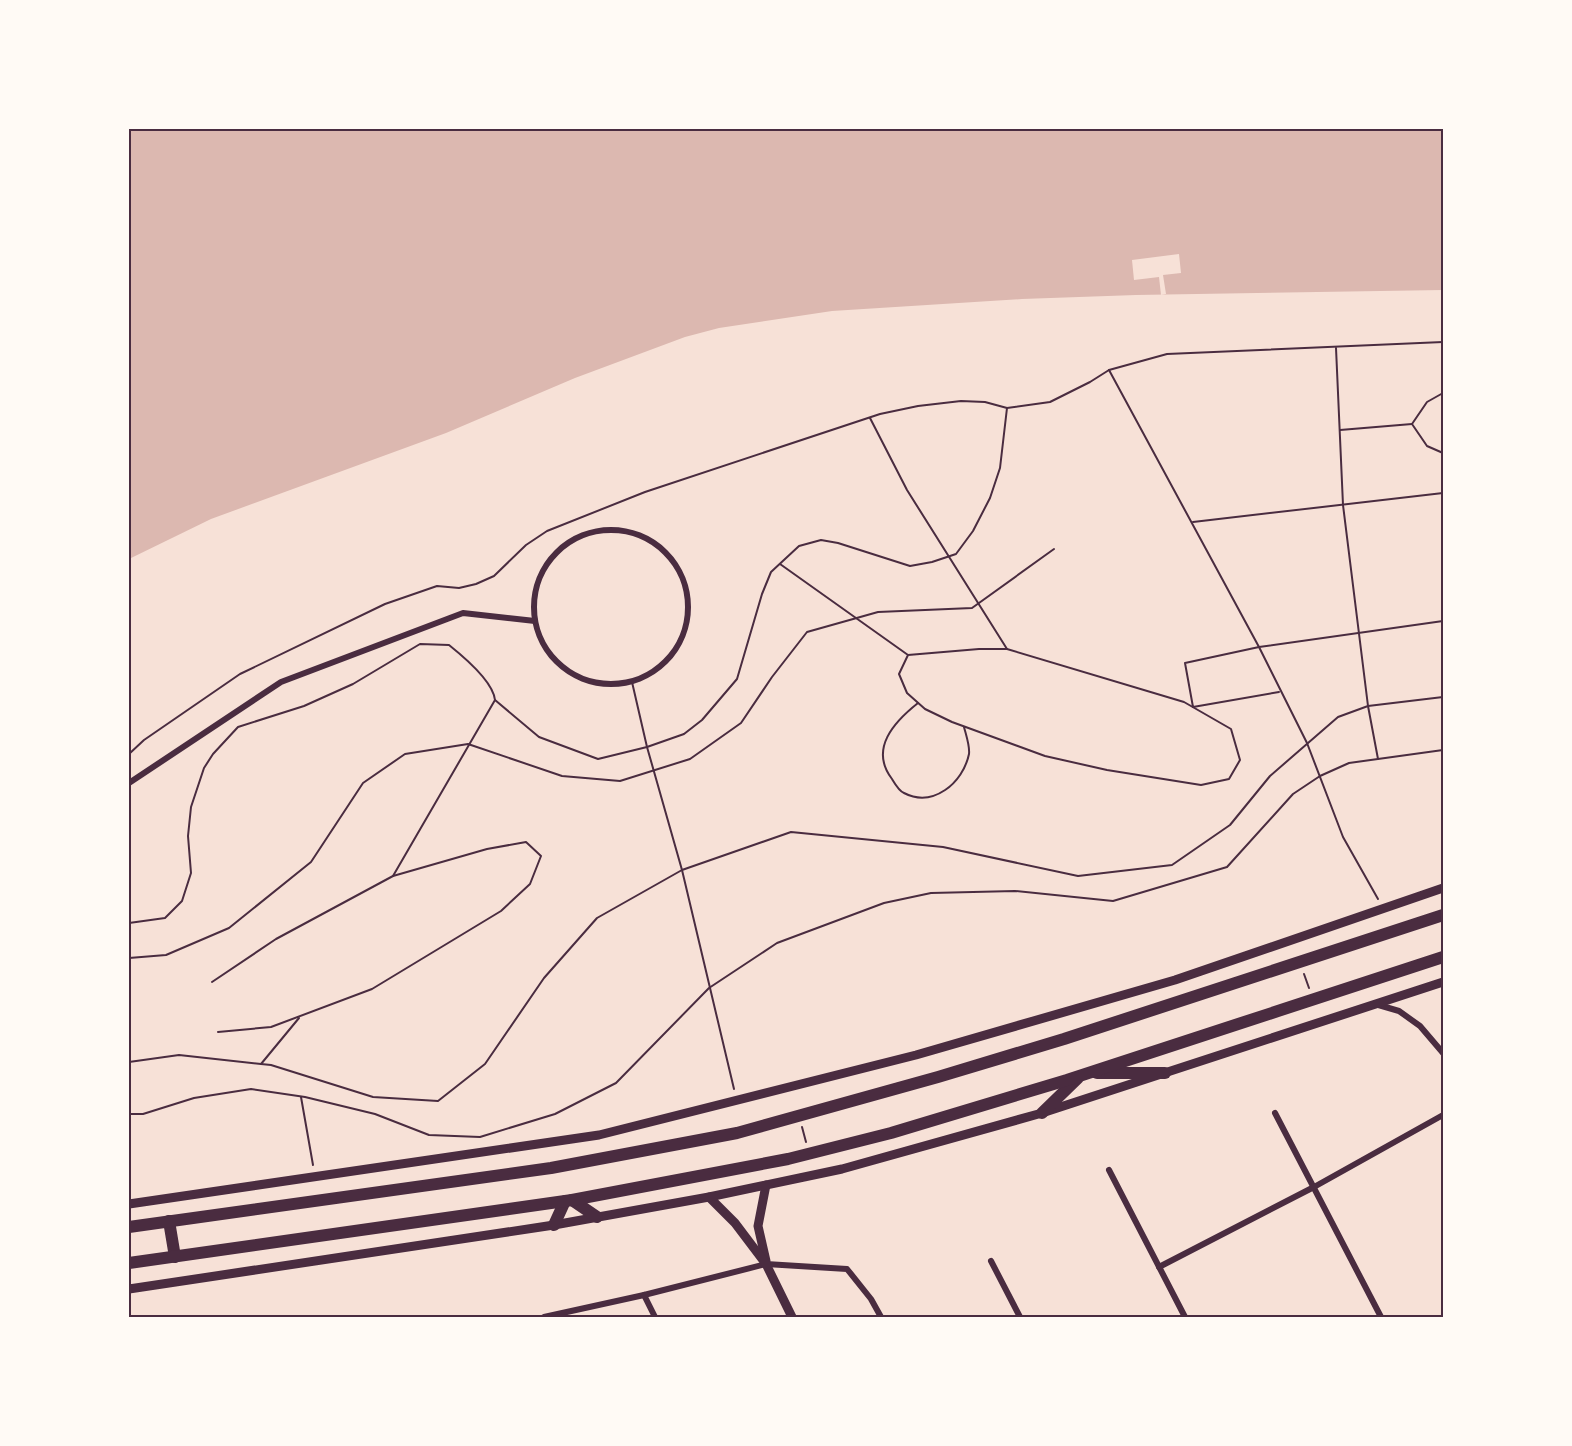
<svg xmlns="http://www.w3.org/2000/svg" width="1572" height="1446" viewBox="0 0 1572 1446" font-family="'IBM Plex Sans',sans-serif">
  <style>
    .water { fill: #dcb8b0 }
    .pier { fill: #f7e1d7 }
    .lines { fill: none; stroke-linecap: round; stroke-linejoin: round }
    .path { stroke: #4a2c40; stroke-width: 2 }
    .minor { stroke: #4a2c40; stroke-width: 6 }
    .tertiary { stroke: #4a2c40; stroke-width: 9 }
    .primary { stroke: #4a2c40; stroke-width: 12 }
    .neatline { fill: none; stroke: #4a2c40; stroke-width: 2 }
  </style>
  <rect width="100%" height="100%" fill="#f7e1d7"/>
  <path class="water" d="M129,129H1443V290L1136,295L1022,299L832,311L719,328L685,337L575,378L446,433L211,519L129,559Z"/>
  <path class="pier" d="M1179,254L1181,273L1163,275L1166,294L1161,295L1159,277L1134,280L1132,260Z"/>
  <g class="lines">
    <g class="path">
      <path d="M1336,348L1343,505L1368,706L1378,759"/>
      <path d="M1109,370L1259,647L1307,743L1343,837L1378,899"/>
      <path d="M1443,393L1427,402L1412,424L1427,446L1443,453"/>
      <path d="M870,418L907,490L1007,649"/>
      <path d="M1340,430L1412,424"/>
      <path d="M1193,522L1443,493"/>
      <path d="M780,564L908,655L979,649H1007L1184,702L1231,729L1240,760L1229,779L1201,785L1107,770L1045,756L952,722L925,709L907,693L899,674L908,655"/>
      <path d="M632,682L647,747L682,870L734,1089"/>
      <path d="M1279,692L1193,707L1185,663L1259,647L1443,621"/>
      <path d="M495,700L539,737L598,759L647,747L684,734L702,720L737,679L762,594L771,572L799,546L821,540L838,543L910,566L932,562L956,554L973,531L990,498L1000,468L1007,408"/>
      <path d="M918,703C894,722 869,749 892,779C895,784 899,791 904,793C933,808 963,783 969,754C970,746 966,735 964,727"/>
      <path d="M129,754L144,740L240,674L385,604L437,586L459,588L476,584L494,576L526,545L547,531L645,492L880,414L918,406L961,401L985,402L1007,408L1050,402L1090,382L1109,370L1167,354L1443,342"/>
      <path d="M129,923L165,918L182,901L191,873L188,836L191,807L204,768L213,754L238,727L304,706L353,684L420,644L449,645C464,657 493,681 495,700L393,876"/>
      <path d="M129,958L166,955L229,928L311,862L363,783L405,754L468,744L562,776L620,781L690,759L741,723L772,677L807,632L878,612L972,608L1054,549"/>
      <path d="M1304,974L1309,988"/>
      <path d="M212,982L276,939L393,876L487,849L526,842L541,856L530,884L501,911L372,989L271,1027L218,1032"/>
      <path d="M129,1062L179,1055L261,1064L271,1065L373,1097L438,1101L485,1064L544,978L597,918L682,870L791,832L943,847L1078,876L1172,865L1230,825L1270,776L1338,717L1368,706L1443,697"/>
      <path d="M261,1064L299,1018"/>
      <path d="M301,1097L313,1165"/>
      <path d="M129,1114H143L194,1098L251,1089L305,1097L375,1114L429,1135L480,1137L555,1114L616,1083L709,988L777,943L884,903L931,893L1015,891L1113,901L1227,867L1293,794L1320,776L1349,763L1443,750"/>
      <path d="M802,1127L806,1142"/>
    </g>
    <g class="minor">
      <circle cx="611" cy="607" r="77"/>
      <path d="M129,783L281,682L463,613L535,621"/>
      <path d="M1375,1004L1399,1011L1420,1026L1443,1053"/>
      <path d="M1275,1113L1381,1317"/>
      <path d="M1109,1170L1185,1317"/>
      <path d="M991,1261L1020,1317"/>
      <path d="M1159,1267L1314,1187L1443,1115"/>
      <path d="M644,1295L655,1317"/>
      <path d="M544,1317L644,1295L766,1264L847,1269L871,1299L881,1317"/>
    </g>
    <g class="tertiary">
      <path d="M766,1185L758,1226L766,1261"/>
      <path d="M709,1197L735,1223L766,1264L792,1317"/>
      <path d="M129,1204L599,1135L916,1055L1175,980L1443,888"/>
      <path d="M129,1289L554,1225L709,1197L842,1169L1042,1113L1443,982"/>
    </g>
    <g class="primary">
      <path d="M1097,1073H1165"/>
      <path d="M1042,1113L1078,1078"/>
      <path d="M572,1200L597,1217"/>
      <path d="M169,1221L175,1257"/>
      <path d="M554,1225L565,1201"/>
      <path d="M129,1227L551,1168L737,1133L938,1077L1064,1039L1443,915"/>
      <path d="M129,1263L572,1200L788,1159L891,1133L1067,1080L1443,957"/>
    </g>
  </g>
  <rect width="1572" height="1446" fill="none" stroke="#fffaf5" stroke-width="261"/>
  <rect x="130" y="130" width="1312" height="1186" class="neatline"/>
</svg>
